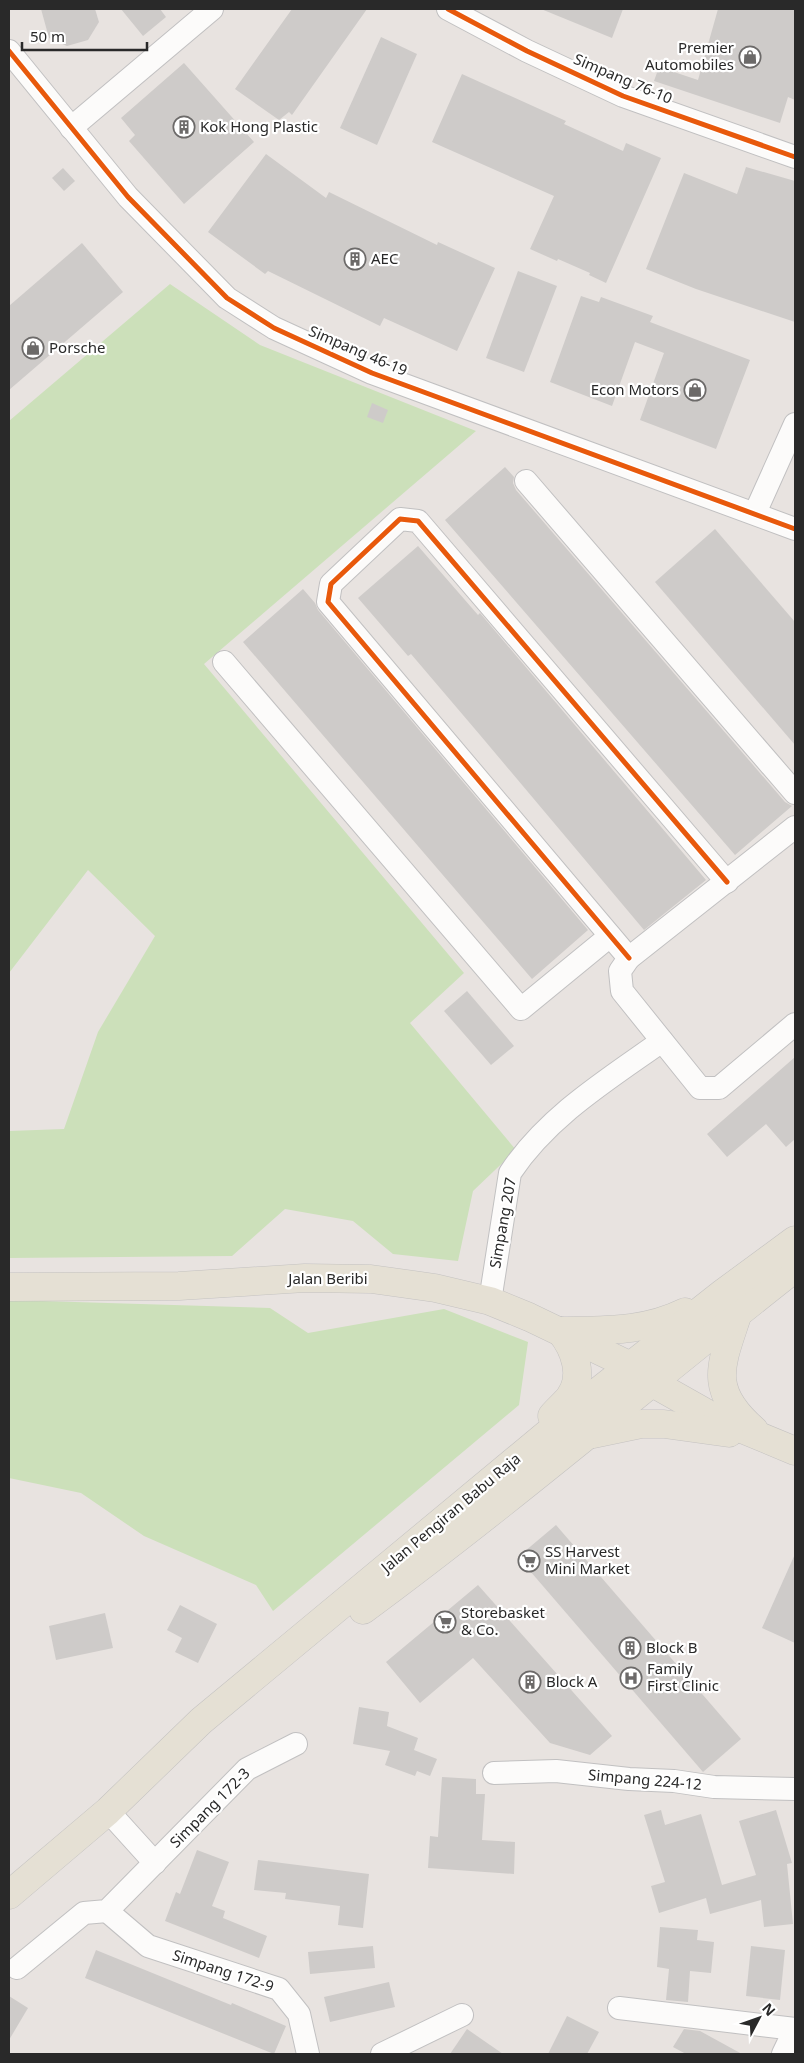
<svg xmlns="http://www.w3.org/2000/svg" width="804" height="2063" viewBox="0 0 804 2063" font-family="'Noto Sans',sans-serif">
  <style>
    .green { fill: #cce0ba }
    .building { fill: #cecbc9 }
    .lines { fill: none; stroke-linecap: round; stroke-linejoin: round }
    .minor-casing { stroke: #c1c0c1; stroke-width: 24 }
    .major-casing { stroke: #c4c2c1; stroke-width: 29 }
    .minor { stroke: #fcfbfa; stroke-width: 22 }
    .major { stroke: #e5e0d4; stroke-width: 28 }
    .cycleway-casing { stroke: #fff; stroke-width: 8 }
    .cycleway { stroke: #e8590c; stroke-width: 5 }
    .labels { text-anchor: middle; stroke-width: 4.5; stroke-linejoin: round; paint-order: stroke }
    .poi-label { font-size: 15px; fill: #292929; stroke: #fff; text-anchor: start }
    .street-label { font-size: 15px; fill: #292929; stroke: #fff }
  </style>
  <rect width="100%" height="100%" fill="#e8e3e0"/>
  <g class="green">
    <path d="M170,284L260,345L476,431L204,664L464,973L410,1023L516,1150L473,1191L458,1261L393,1254L353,1221L285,1209L232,1256L9,1258V1131L64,1129L98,1032L155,936L88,870L9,973V421Z"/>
    <path d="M9,1300L270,1308L308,1333L444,1309L528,1342L519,1405L273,1611L256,1585L144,1536L81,1493L9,1478Z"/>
  </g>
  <g class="building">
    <path d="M41,9H95L99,22L88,40L67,46L49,38Z"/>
    <path d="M121,9H160L166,17L143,36Z"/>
    <path d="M292,9H367L292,115L289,112L279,120L235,89Z"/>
    <path d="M541,9H623L612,38Z"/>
    <path d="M718,9H795V100L788,97L780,123L654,81L659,67L698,80Z"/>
    <path d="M381,37L417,54L377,145L340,128Z"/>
    <path d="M184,63L254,142L184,204L129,141L135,135L121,118Z"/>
    <path d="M462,74L566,121L564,124L623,151L626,143L661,158L606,283L589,275L590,273L558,259L557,261L530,249L554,196L432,142Z"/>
    <path d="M266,154L326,198L329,192L437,245L438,242L495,268L457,351L384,318L380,326L268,271L265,274L208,232Z"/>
    <path d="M746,167L795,181V322L696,289L646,269L684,173L737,194Z"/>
    <path d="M63,168L75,181L64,191L52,178Z"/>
    <path d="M82,243L123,292L9,390V306Z"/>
    <path d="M518,271L557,286L524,372L486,358Z"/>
    <path d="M581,296L599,302L601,297L653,316L650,322L750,360L716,449L640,420L664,353L635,342L612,406L550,382Z"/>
    <path d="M372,403L388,410L383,423L367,417Z"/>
    <path d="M505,467L514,477L513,483L516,490L785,802L792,806L735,855L445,520Z"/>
    <path d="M715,529L795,622V745L655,582Z"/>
    <path d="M418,546L478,615L480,613L706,880L644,930L480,735L411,654L408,656L358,598Z"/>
    <path d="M303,589L315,603L318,610L588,930L532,979L243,642Z"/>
    <path d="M467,991L514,1046L491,1065L444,1011Z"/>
    <path d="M795,1057V1139L786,1147L766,1124L727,1157L707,1134Z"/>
    <path d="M556,1525L741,1739L703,1772L518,1557Z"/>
    <path d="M795,1554V1643L762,1628Z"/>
    <path d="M478,1585L612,1736L590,1755L550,1743L473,1658L420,1703L386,1662Z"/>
    <path d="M180,1605L217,1624L198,1663L175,1652L182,1638L167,1630Z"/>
    <path d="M105,1613L113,1648L56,1660L49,1626Z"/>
    <path d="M359,1707L389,1712L387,1726L418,1738L414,1750L437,1759L430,1776L417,1771L415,1776L385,1765L390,1751L353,1744Z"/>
    <path d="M442,1777L476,1779V1794H485L482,1840L515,1842L514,1874L428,1868L430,1836L438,1837Z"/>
    <path d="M661,1810L665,1825L701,1814L722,1885L756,1875L739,1821L776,1810L792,1863L787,1864L793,1924L764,1927L761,1900L710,1914L706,1898L659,1913L651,1886L665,1882L644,1815Z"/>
    <path d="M197,1850L229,1862L212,1906L225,1911L223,1918L267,1936L259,1958L165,1921L176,1892L180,1894Z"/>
    <path d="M258,1860L369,1874L363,1928L338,1925L340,1906L285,1899L286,1893L254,1890Z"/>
    <path d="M660,1927L698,1930L697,1940L714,1942L711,1973L690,1971L688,2002L666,2000L669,1969L657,1967Z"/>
    <path d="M373,1946L375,1968L310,1974L308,1952Z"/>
    <path d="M751,1946L785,1950L780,2000L746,1996Z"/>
    <path d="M96,1950L231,2005L232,2003L286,2026L274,2054L85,1978Z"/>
    <path d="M389,1982L395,2007L330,2022L324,1997Z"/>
    <path d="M9,1996L28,2008L9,2040Z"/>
    <path d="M567,2016L599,2032L587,2054H548Z"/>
    <path d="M467,2029L503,2054H450Z"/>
    <path d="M684,2029L700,2031L742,2054H686L673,2047Z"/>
  </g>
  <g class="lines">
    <g class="minor-casing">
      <g id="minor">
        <path d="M448,9L527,51L623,96L795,157"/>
        <path d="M9,51L128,197L227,298L274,328L372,373L795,529"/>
        <path d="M71,128L212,9"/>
        <path d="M526,481L795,793"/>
        <path d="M755,513L795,424"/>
        <path d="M224,662L521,1009L610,936"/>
        <path d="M795,827L629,958L620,971L622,991L700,1088H719L795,1024"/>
        <path d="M629,958L328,602L331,584L400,519L418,521L727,882"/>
        <path d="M490,1301L510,1173C548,1116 607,1080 662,1041"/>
        <path d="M494,1773L556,1771L629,1779L674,1781L714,1787L795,1789"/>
        <path d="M108,1811L155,1863"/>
        <path d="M107,1911L148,1946L279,1989L299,2014L308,2054"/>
        <path d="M17,1968L84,1913L107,1911L247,1769L296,1744"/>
        <path d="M619,2008L795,2029L783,2054"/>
        <path d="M382,2054L462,2015"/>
      </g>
    </g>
    <g class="major-casing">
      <g id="major">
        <path d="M9,1287L179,1286L305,1278L371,1279L435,1288L490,1301L529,1317L631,1366L651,1382L713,1417L795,1451"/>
        <path d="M738,1313C721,1365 707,1389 754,1430"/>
        <path d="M561,1331C606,1330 644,1332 685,1312"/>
        <path d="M552,1416C557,1410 564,1404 569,1398C585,1377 575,1349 560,1331"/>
        <path d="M593,1434L641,1424H664L729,1433"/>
        <path d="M363,1610C511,1501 651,1381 795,1268"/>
        <path d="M9,1895L108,1811L201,1721L600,1390L723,1293L795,1240"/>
      </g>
    </g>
    <use href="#minor" class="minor"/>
    <use href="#major" class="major"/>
    <g class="cycleway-casing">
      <g id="cycleway">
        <path d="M448,9L527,51L623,96L795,157"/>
        <path d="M9,51L128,197L227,298L274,328L372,373L795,529"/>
        <path d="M629,958L328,602L331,584L400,519L418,521L727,882"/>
      </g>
    </g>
    <use href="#cycleway" class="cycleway"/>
  </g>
  <defs>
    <g id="shop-ring" transform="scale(1.125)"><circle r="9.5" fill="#fff" stroke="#6c6a69" stroke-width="1.5"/><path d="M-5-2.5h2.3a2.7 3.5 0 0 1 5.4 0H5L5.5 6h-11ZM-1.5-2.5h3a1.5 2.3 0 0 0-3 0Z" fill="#6c6a69"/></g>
    <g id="building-ring" transform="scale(1.125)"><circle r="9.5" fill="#fff" stroke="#6c6a69" stroke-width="1.5"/><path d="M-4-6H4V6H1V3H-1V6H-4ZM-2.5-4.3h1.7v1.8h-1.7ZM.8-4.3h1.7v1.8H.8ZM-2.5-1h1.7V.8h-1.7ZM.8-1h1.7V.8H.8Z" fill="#6c6a69"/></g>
    <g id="supermarket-ring" transform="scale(1.125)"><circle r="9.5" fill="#fff" stroke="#6c6a69" stroke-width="1.5"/><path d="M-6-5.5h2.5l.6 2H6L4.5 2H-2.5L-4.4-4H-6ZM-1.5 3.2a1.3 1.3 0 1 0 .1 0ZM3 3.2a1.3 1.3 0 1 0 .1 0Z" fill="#6c6a69"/></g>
    <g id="hospital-ring" transform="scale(1.125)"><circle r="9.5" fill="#fff" stroke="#6c6a69" stroke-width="1.5"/><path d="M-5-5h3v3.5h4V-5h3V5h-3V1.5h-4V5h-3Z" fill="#6c6a69"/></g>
  </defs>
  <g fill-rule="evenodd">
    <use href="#shop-ring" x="750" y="57"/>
    <use href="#building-ring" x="184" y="127"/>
    <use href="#building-ring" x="355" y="259"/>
    <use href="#shop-ring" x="33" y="348"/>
    <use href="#shop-ring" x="695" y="390"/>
    <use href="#supermarket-ring" x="529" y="1561"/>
    <use href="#supermarket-ring" x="445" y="1622"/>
    <use href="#building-ring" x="630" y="1648"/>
    <use href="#hospital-ring" x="631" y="1678"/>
    <use href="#building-ring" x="530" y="1682"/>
  </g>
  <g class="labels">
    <g class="poi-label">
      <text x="734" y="53" text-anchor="end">Premier<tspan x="734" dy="17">Automobiles</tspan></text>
      <text x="200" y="132">Kok Hong Plastic</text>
      <text x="371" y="264">AEC</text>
      <text x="49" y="353">Porsche</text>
      <text x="679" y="395" text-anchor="end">Econ Motors</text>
      <text x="545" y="1557">SS Harvest<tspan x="545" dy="17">Mini Market</tspan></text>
      <text x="461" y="1618">Storebasket<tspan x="461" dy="17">&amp; Co.</tspan></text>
      <text x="646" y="1653">Block B</text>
      <text x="647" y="1674">Family<tspan x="647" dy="17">First Clinic</tspan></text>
      <text x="546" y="1687">Block A</text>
    </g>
    <g class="street-label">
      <text transform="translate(623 79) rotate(23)" y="5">Simpang 76-10</text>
      <text transform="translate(358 351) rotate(23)" y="5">Simpang 46-19</text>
      <text transform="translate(503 1223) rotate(-80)" y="5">Simpang 207</text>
      <text x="328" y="1284">Jalan Beribi</text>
      <text transform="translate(451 1513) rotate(-40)" y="5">Jalan Pengiran Babu Raja</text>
      <text transform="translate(645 1780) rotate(5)" y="5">Simpang 224-12</text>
      <text transform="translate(210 1808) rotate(-45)" y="5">Simpang 172-3</text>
      <text transform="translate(223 1971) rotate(18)" y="5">Simpang 172-9</text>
    </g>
  </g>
  <rect width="804" height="2063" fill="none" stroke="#292929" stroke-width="20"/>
  <g transform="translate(759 2018) rotate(49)" stroke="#ffffff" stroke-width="4" paint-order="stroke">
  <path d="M0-4L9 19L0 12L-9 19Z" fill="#292929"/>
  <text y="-8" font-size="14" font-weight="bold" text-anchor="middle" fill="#292929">N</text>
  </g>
  <path d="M22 42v8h125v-8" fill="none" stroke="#292929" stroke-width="2.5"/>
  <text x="30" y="42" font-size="15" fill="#292929" stroke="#ffffff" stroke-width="4" paint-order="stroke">50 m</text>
</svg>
